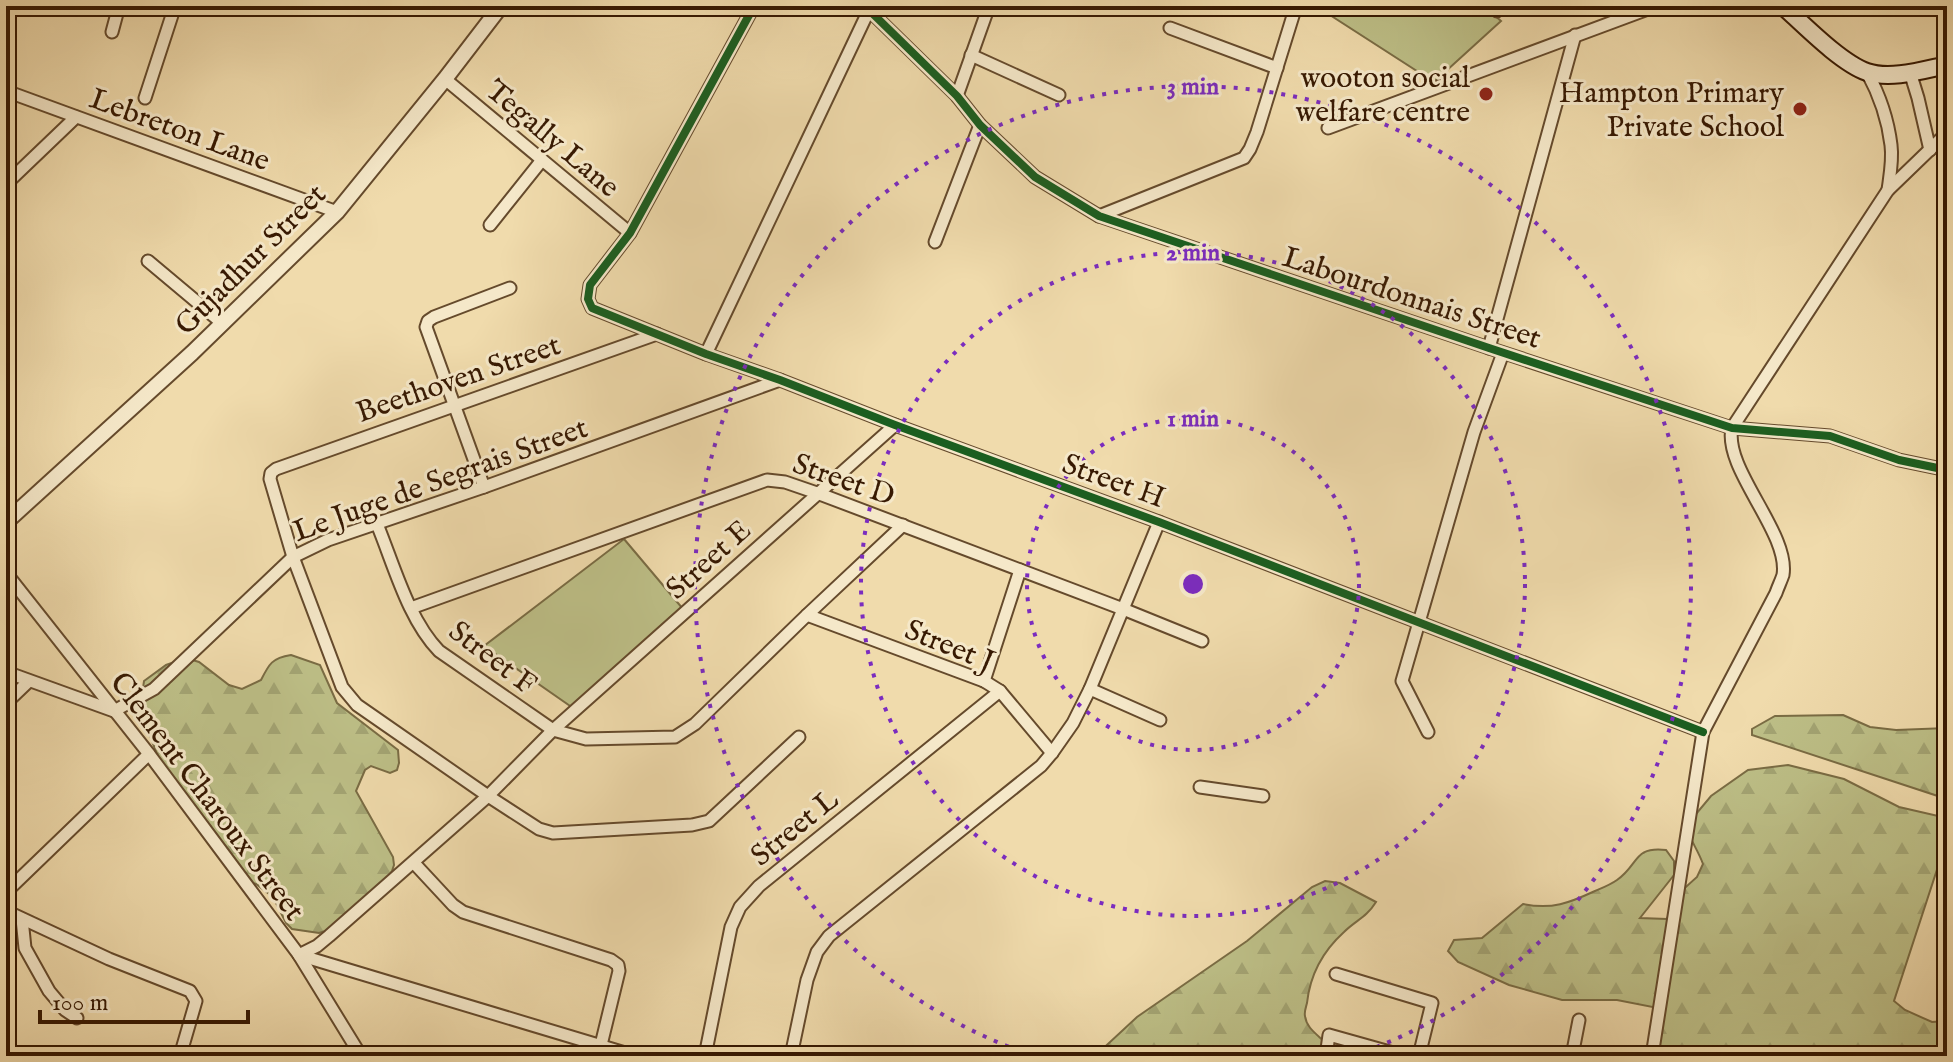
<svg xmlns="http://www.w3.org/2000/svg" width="1953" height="1062" viewBox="0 0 1953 1062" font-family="'IM FELL English',serif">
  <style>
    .forest { fill: url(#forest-firs); stroke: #7a6c44; stroke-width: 2 }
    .pitch { fill: #bdbf87; stroke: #7a6c44; stroke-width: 2 }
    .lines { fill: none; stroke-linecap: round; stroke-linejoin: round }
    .minor-casing { stroke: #654a2c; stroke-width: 15 }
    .tertiary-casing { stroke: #654a2c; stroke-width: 18 }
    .secondary-casing { stroke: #371902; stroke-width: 20 }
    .minor { stroke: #f5e8c9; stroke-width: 11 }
    .tertiary { stroke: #f5e8c9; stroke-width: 14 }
    .secondary { stroke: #f5e8c9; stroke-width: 16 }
    .cycleway-casing { stroke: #f5e8c9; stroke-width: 13 }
    .cycleway { stroke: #1b5e20; stroke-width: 8 }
    .ring { fill: none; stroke: #7b2cbf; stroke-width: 4; stroke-dasharray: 4 8 }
    .poi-dot { fill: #8f2418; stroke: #f5e8c9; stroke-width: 3 }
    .labels { text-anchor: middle; stroke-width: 6; stroke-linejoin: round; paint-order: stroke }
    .poi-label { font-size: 30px; fill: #371902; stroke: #f5e8c9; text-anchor: end }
    .street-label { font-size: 30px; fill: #371902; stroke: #f5e8c9 }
    .centre { fill: #7b2cbf; stroke: #f5e8c9; stroke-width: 4 }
    .ring-label { font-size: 24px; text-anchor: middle; font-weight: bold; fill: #7b2cbf; stroke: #f5e8c9; stroke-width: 6; stroke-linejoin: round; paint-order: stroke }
  </style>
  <defs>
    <pattern id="forest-firs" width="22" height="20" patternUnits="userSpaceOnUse" patternTransform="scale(2)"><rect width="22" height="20" fill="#bdbf87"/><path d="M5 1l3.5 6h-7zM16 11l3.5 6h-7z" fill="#a3a473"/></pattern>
  </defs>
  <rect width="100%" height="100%" fill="#f0dbac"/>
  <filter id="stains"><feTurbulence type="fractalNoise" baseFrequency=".0025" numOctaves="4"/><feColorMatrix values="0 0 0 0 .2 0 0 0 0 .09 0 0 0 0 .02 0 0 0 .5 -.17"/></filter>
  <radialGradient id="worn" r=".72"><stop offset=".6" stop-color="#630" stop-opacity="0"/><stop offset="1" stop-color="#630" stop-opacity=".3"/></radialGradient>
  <g class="forest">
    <path d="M291,655L320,665L337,703L398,750L399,763L397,770L390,773L371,766L365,770L356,791L393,857L394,865L392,871L374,894L332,929L319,933L292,929L286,923L273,897L256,884L235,877L163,769L142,716V695L144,681L166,665L186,658L199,662L229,685L242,689L261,680C269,664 272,658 291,655Z"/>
    <path d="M1843,715L1870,727L1896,730L1947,728V799L1752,735V729L1775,716Z"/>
    <path d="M1788,765L1844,779L1899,807L1947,818V839L1894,1001L1905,1010L1932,1022L1947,1021V1056H1659L1658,1008L1617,1000H1562L1509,985L1458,962L1448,951L1454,940L1482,938L1523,904C1552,910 1569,903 1595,891C1602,888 1610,885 1617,880C1639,865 1633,846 1666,850L1674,861V875L1640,918L1667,919L1678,894L1697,877L1703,864C1698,850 1690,840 1686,826L1711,796L1748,770Z"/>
    <path d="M1325,881L1340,883L1376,902C1366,918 1356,920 1344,932C1323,951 1310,975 1307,1003C1306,1007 1304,1012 1305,1016C1307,1034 1330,1039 1333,1056H1095L1137,1017L1247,941L1312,887Z"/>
  </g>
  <g class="pitch">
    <path d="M1316,6H1484L1501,21L1434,82Z"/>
    <path d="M624,539L683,609L573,708L484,646Z"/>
  </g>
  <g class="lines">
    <g class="minor-casing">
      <g id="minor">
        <path d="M754,6L630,233L590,285L588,299L592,308L706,354L780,380L895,425L1159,522L1703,732"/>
        <path d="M850,6L869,10"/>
        <path d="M1492,6L1497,11"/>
        <path d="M869,10L957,96L980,125L1035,177L1099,216L1489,348L1732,428L1830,436L1899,460L1947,470"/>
        <path d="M1170,28L1277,68"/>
        <path d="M112,32L119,6"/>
        <path d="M971,55L1059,95"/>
        <path d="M1867,72C1879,94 1888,120 1891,145C1893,160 1890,175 1888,190"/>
        <path d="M1910,72L1918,98L1930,150"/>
        <path d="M445,79L630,233"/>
        <path d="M6,91L337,212"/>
        <path d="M957,96L989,6"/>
        <path d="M145,98L175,6"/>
        <path d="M1328,128L1656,6"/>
        <path d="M6,184L76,117"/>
        <path d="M1099,216L1244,158L1250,149L1257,132L1296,6"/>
        <path d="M490,225L542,160"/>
        <path d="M935,242L980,125"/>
        <path d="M148,261L222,323"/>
        <path d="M657,334L276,469L271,473L270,479L293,557L342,687L357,705L488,796L539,829L553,833L692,825L709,821L799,737"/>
        <path d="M1489,348L1575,35"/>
        <path d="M706,354L869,10L870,6"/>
        <path d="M484,487L426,327L428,321L434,317L510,288"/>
        <path d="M377,524C394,565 408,619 439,651L553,730L586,739L675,737L695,724L807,615L903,525"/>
        <path d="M6,573L149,754L299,955L361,1056"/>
        <path d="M411,608L767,480L785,482L817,493L1123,609L1202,641"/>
        <path d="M807,615L984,681L1000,691L1052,753"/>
        <path d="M6,672L114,711L154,689L293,557L328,540L484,487L780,380"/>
        <path d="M984,681L1020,570"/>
        <path d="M1090,689L1160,720"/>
        <path d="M6,703L29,681"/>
        <path d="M1428,732L1402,681L1474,432L1503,353"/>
        <path d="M1200,787L1263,796"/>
        <path d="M414,863L453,905L463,912L611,960L618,965L619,971L601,1045"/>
        <path d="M6,892L149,754"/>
        <path d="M6,911L109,959L190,991L196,1001L180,1056"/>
        <path d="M22,919L25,948L49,991L65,1010L77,1018"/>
        <path d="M299,955L317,946L329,936L488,796L553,730L895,425"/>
        <path d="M299,955L635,1056"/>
        <path d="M1336,974L1432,1003L1419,1056"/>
        <path d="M705,1056L731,927L740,907L759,886L1000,691"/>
        <path d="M791,1056L807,980L817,952L829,936L1041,766L1052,753L1073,723L1090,689L1159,522"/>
        <path d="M1326,1056L1329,1035L1404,1056"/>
        <path d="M1572,1056L1579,1020"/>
        <path d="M1652,1056L1703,732L1776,593C1778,587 1781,581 1783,575C1790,533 1723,469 1732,428L1888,190L1947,133"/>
      </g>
    </g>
    <g class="tertiary-casing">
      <path id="tertiary" d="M6,522L192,353L337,212L445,79L501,6"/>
    </g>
    <g class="secondary-casing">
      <path id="secondary" d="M1783,6C1804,25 1841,63 1867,72C1891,80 1923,70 1947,65"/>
    </g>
    <use href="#minor" class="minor"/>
    <use href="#tertiary" class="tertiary"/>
    <use href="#secondary" class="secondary"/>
    <g class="cycleway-casing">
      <g id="cycleway">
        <path d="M754,6L630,233L590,285L588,299L592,308L706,354L780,380L895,425L1159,522L1703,732"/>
        <path d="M870,6L869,10L957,96L980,125L1035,177L1099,216L1489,348L1732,428L1830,436L1899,460L1947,470"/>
      </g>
    </g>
    <use href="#cycleway" class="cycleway"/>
  </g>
  <g class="ring">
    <circle cx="1193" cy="584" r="166"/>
    <circle cx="1193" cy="584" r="332"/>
    <path d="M1031 1055A498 498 0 1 1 1355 1055"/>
  </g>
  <g class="poi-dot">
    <circle cx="1486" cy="94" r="8"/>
    <circle cx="1800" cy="109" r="8"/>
  </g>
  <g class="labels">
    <g class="poi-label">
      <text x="1470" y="87">wooton social<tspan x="1470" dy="34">welfare centre</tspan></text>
      <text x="1784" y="102">Hampton Primary<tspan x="1784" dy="34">Private School</tspan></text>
    </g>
    <g class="street-label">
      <text transform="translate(180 129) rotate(20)" y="10">Lebreton Lane</text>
      <text transform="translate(553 138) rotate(40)" y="10">Tegally Lane</text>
      <text transform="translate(250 259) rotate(-45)" y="10">Gujadhur Street</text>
      <text transform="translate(1412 297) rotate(18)" y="10">Labourdonnais Street</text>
      <text transform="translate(458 378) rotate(-19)" y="10">Beethoven Street</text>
      <text transform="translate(440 479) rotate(-20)" y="10">Le Juge de Segrais Street</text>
      <text transform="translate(844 479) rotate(19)" y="10">Street D</text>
      <text transform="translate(1114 480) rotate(20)" y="10">Street H</text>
      <text transform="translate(708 559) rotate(-42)" y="10">Street E</text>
      <text transform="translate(950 645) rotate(22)" y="10">Street J</text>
      <text transform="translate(493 657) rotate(37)" y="10">Street F</text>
      <text transform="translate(208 796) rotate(53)" y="10">Clement Charoux Street</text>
      <text transform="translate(794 827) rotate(-39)" y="10">Street L</text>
    </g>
  </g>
  <circle cx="1193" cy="584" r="12" class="centre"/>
  <g class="ring-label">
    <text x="1193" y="94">3 min</text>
    <text x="1193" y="260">2 min</text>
    <text x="1193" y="426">1 min</text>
  </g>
  <rect width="1953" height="1062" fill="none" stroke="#f0dbac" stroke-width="32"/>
  <rect x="8" y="8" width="1937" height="1046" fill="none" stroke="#371902" stroke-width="4"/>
  <rect x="16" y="16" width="1921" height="1030" fill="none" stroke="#371902" stroke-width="2"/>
  <path d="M40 1010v12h208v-12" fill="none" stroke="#371902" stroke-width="4"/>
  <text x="52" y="1010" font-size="24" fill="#371902" stroke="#f5e8c9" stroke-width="6" paint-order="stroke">100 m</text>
  <rect width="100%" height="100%" filter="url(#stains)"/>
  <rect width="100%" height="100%" fill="url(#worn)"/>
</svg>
